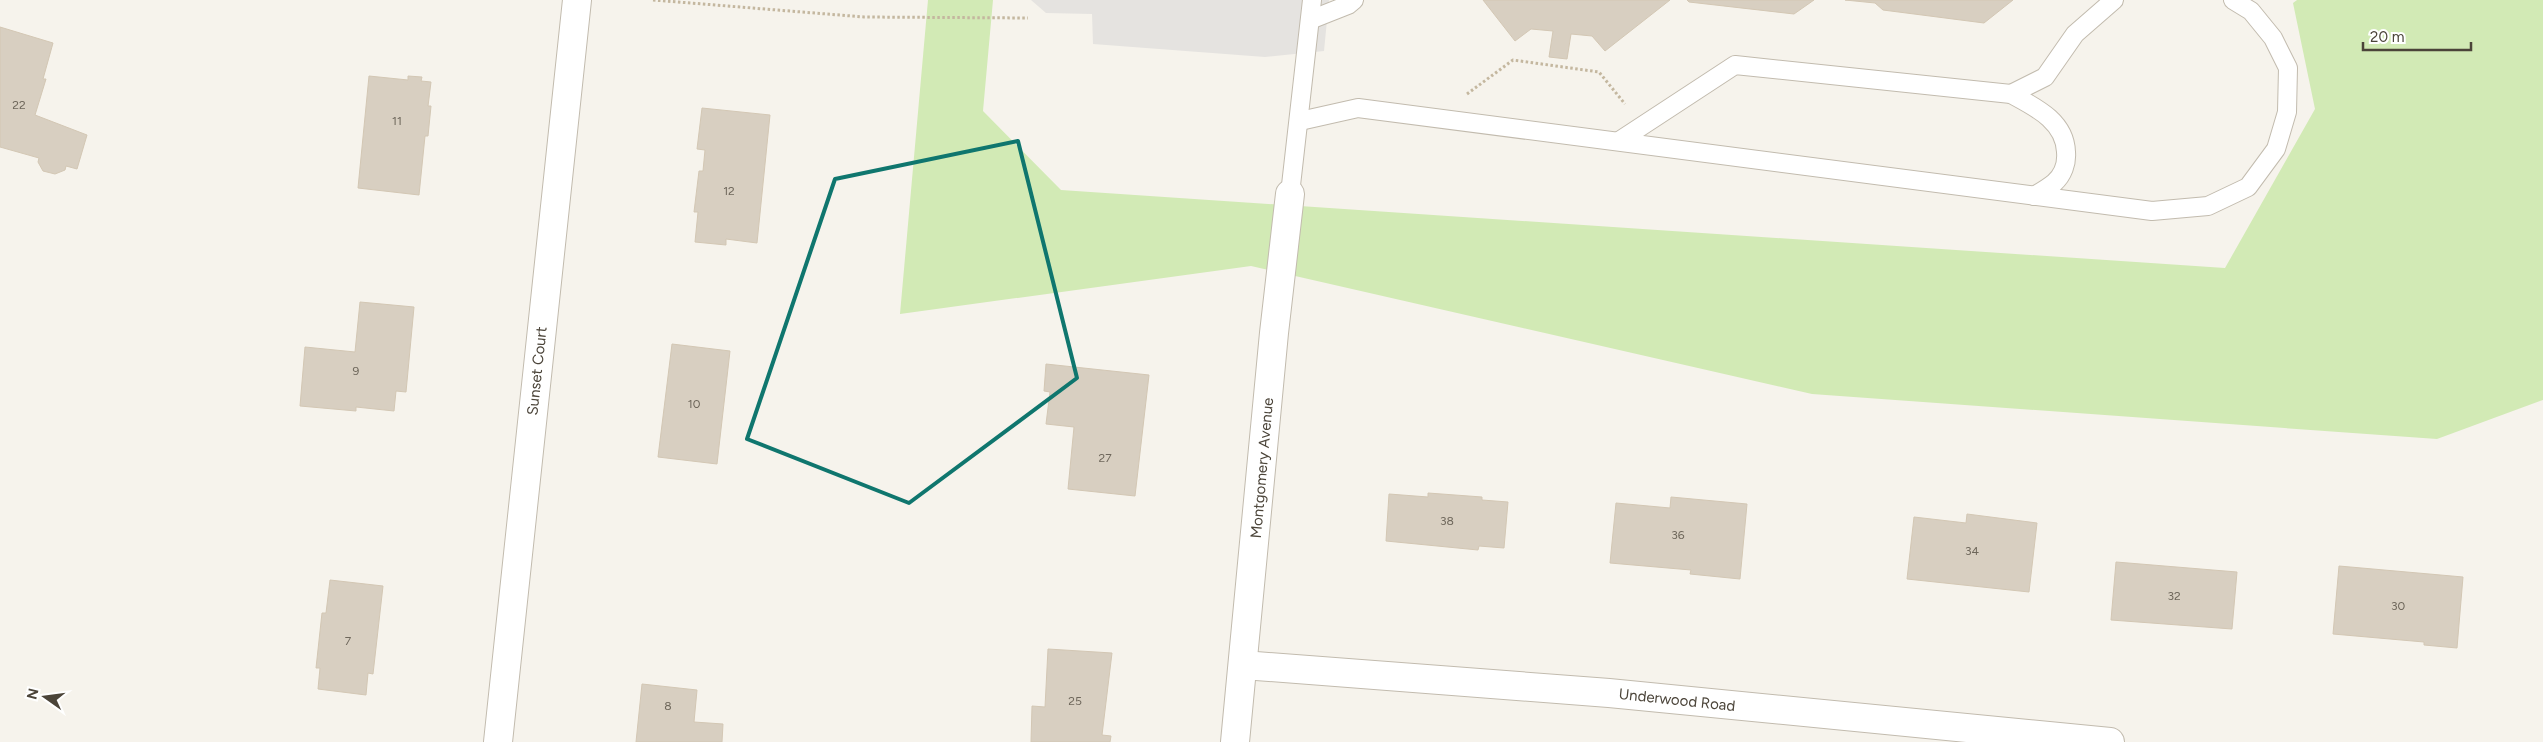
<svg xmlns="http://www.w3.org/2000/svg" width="2543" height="742" viewBox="0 0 2543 742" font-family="Figtree,sans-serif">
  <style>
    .green { fill: #d2eab5 }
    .parking { fill: #e5e3e0 }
    .building { fill: #d8cfc1; stroke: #d3c7b4 }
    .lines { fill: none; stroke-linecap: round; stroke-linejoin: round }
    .service-casing { stroke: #c2bbae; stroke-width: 20 }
    .minor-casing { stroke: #c2bbae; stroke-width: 30 }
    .path { stroke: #c4b79f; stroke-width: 3; stroke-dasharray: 2.5 2.5; stroke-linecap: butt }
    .service { stroke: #fff; stroke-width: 18 }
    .minor { stroke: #fff; stroke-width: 28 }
    .marked { fill: none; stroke: #0f766e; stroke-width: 4; stroke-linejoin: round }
    .labels { text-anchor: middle; stroke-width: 5; stroke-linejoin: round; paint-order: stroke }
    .number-label { font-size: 12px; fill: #6e675b }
    .street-label { font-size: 15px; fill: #4b4439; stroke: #fff }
  </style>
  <rect width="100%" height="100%" fill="#f6f3ec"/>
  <path class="green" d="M928,0H993L983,111L1061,190L2225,268L2315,109L2293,3L2297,0H2543V400L2437,439L1812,394L1251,266L900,314Z"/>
  <path class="parking" d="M1031,0H1329L1324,51L1265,57L1093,44L1092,14L1046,13Z"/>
  <g class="building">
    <path d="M1483,0H1670L1605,51L1592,36L1571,34L1567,59L1549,57L1553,31L1531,29L1515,41Z"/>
    <path d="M1687,0H1814L1794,14L1689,2Z"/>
    <path d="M1845,0H2013L1984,23L1883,10L1875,3Z"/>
    <path d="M0,27L53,43L43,79H46L35,115L87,135L77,169L66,166L65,170L55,174L43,171L38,162L39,158L0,147Z"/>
    <path d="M369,76L408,80V76L422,77L421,81L431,82L428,106H431L428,136H425L419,195L358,188Z"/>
    <path d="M702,108L770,115L757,243L726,239V245L695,242L698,212H694L699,171H703L705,150L697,149Z"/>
    <path d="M360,302L414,307L406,392L396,391L394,411L356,407V411L300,406L305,347L355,352Z"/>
    <path d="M672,344L730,351L717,464L658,457Z"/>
    <path d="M1046,364L1149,375L1135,496L1068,489L1074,427L1046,424L1050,392L1044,391Z"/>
    <path d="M1428,493L1482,497V500L1508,502L1504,548L1479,546L1478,550L1386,541L1389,494L1428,497Z"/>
    <path d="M1671,497L1747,504L1740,579L1690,574L1691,570L1610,563L1616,503L1670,508Z"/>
    <path d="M1967,514L2037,523L2029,592L1907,579L1914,517L1966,523Z"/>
    <path d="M2116,562L2237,572L2232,629L2111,620Z"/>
    <path d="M2339,566L2463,577L2457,648L2424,645V642L2333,634Z"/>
    <path d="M330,580L383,586L373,674L368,673L366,695L318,689L320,668H316L322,613H326Z"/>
    <path d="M1048,649L1112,653L1102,735L1111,736L1110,742H1031L1032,706L1045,707Z"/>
    <path d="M642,684L697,690L694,722L723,724L722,742H636Z"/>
  </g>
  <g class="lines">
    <g class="service-casing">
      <g id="service">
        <path d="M1310,20L1348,5L1354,0"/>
        <path d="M2011,94L2045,77L2075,34L2114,0"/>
        <path d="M1300,121L1358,108L2152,211L2208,206L2248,187L2276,149L2287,112L2288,68L2273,38L2251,11L2233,0"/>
        <path d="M1619,141L1735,65L2011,94C2035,107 2065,121 2066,152C2067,163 2063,175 2054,183C2048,188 2041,192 2034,196"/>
        <path d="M1290,194L1312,0"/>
      </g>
    </g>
    <g class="minor-casing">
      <g id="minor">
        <path d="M1243,665L1609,693L2110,742"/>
        <path d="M498,742L577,0"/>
        <path d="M1235,742L1274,333L1290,194"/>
      </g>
    </g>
    <g class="path">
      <path d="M653,0L864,17L1028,18"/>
      <path d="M1467,94L1513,60L1599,72L1625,104"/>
    </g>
    <use href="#service" class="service"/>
    <use href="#minor" class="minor"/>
  </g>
  <path class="marked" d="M1018,141L1077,378L909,503L747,439L835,179Z"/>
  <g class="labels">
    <g class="number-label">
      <text x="19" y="109">22</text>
      <text x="397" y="125">11</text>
      <text x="729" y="195">12</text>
      <text x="356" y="375">9</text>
      <text x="694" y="408">10</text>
      <text x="1105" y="462">27</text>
      <text x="1447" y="525">38</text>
      <text x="1678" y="539">36</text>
      <text x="1972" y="555">34</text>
      <text x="2174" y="600">32</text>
      <text x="2398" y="610">30</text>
      <text x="348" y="645">7</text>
      <text x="1075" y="705">25</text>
      <text x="668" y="710">8</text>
    </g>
    <g class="street-label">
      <text transform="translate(537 371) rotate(-84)" y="5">Sunset Court</text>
      <text transform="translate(1262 468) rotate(-85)" y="5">Montgomery Avenue</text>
      <text transform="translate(1677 700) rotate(6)" y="5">Underwood Road</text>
    </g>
  </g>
  <g transform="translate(45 697) rotate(284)" stroke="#ffffff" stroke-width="4" paint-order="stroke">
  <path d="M0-4L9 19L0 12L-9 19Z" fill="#4b4439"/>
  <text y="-8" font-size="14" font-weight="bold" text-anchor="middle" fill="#4b4439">N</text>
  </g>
  <path d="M2363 42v8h108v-8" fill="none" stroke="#4b4439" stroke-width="2.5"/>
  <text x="2370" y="42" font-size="15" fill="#4b4439" stroke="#ffffff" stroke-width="4" paint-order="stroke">20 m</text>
</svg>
